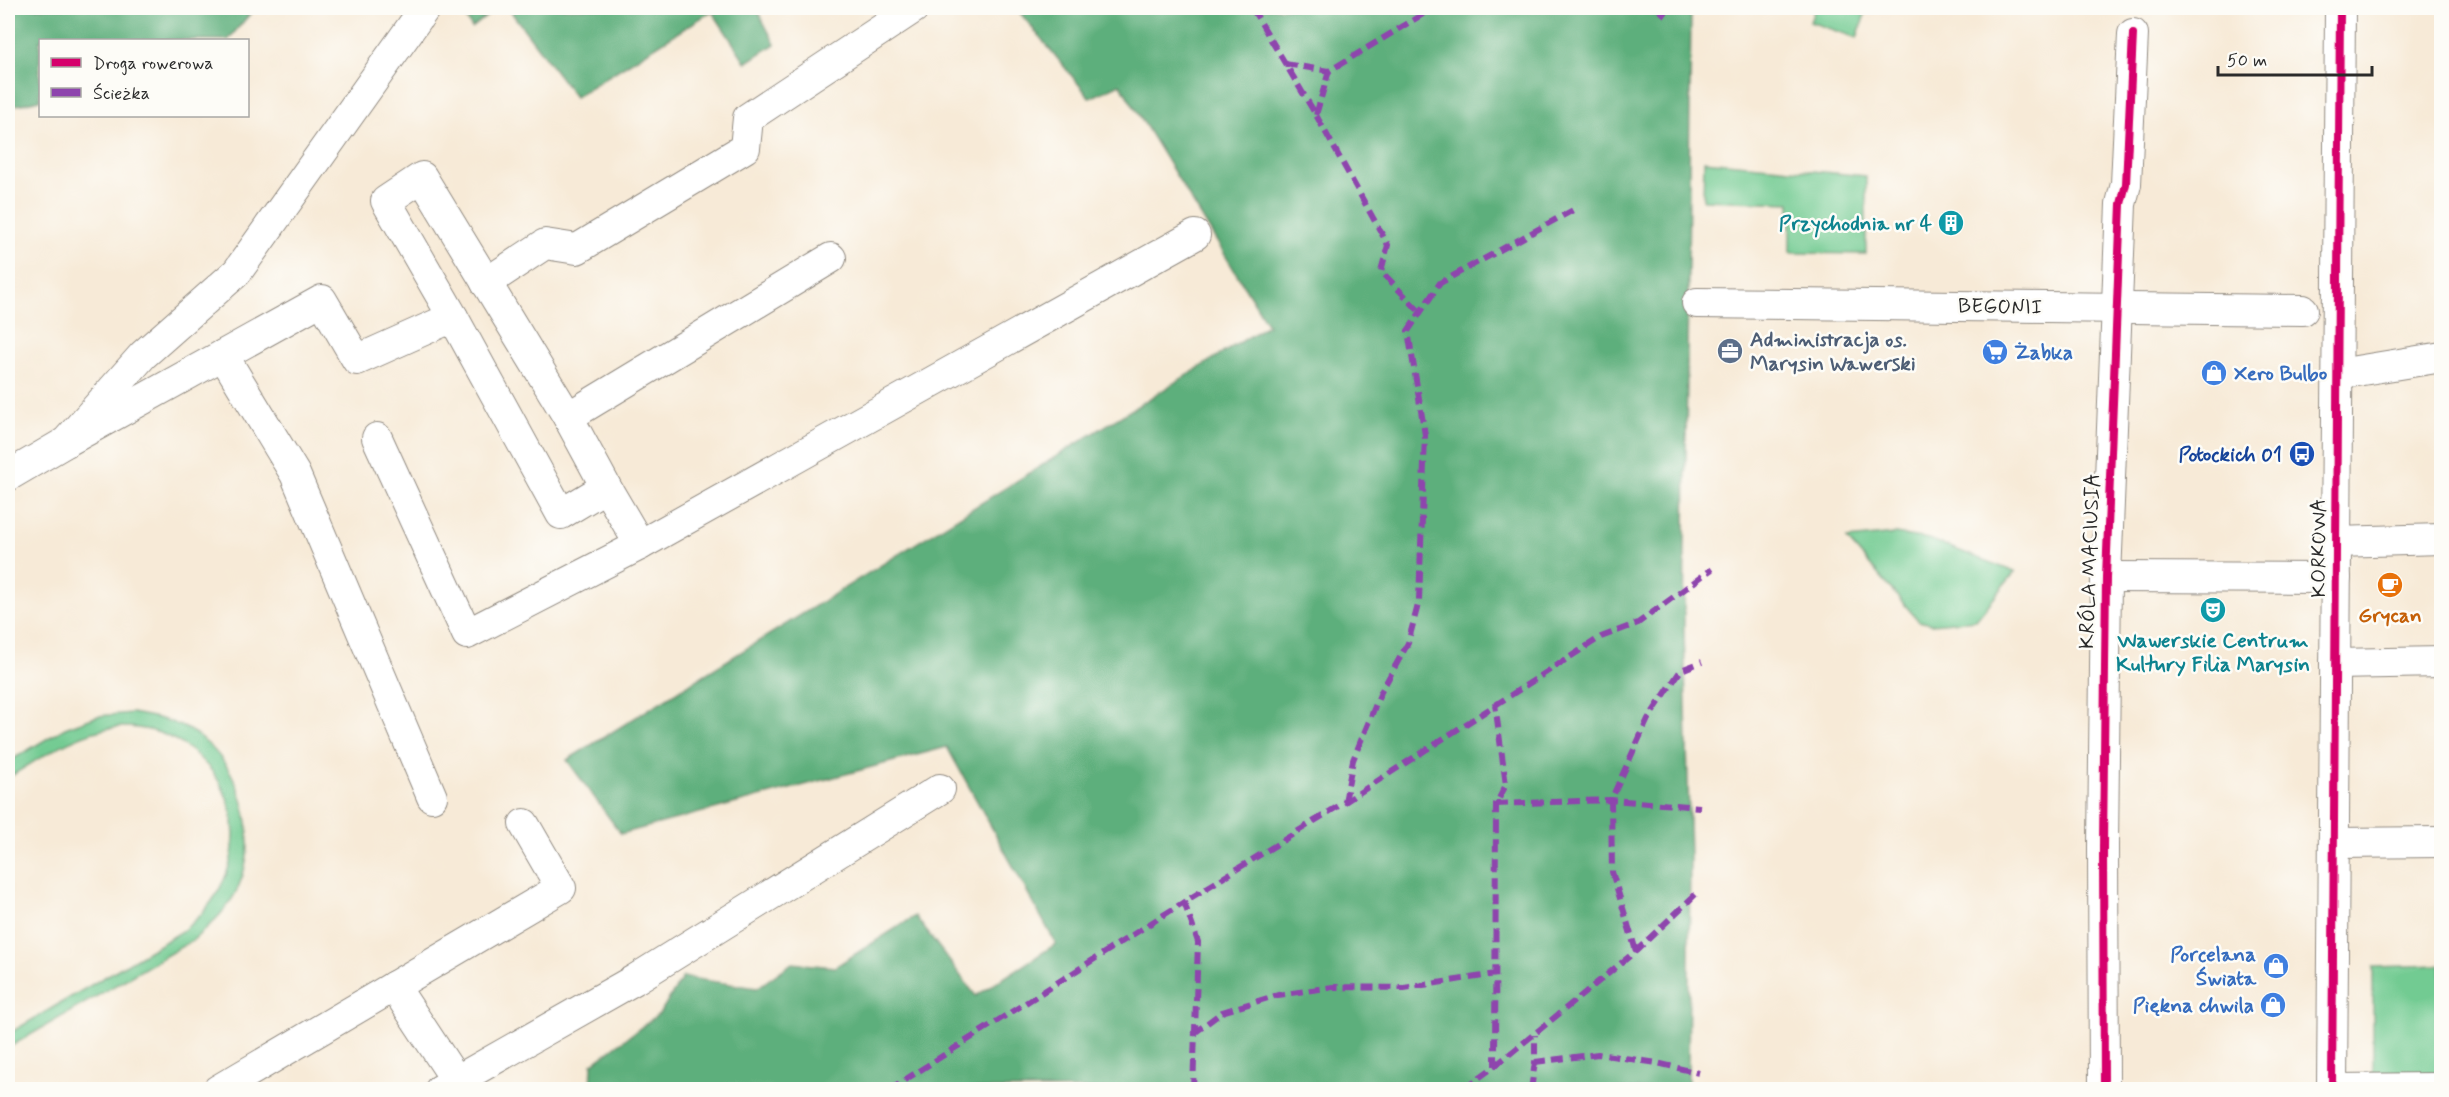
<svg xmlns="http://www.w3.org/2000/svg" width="2449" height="1097" viewBox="0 0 2449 1097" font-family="Mynerve,sans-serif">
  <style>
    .green { fill: #72cb92; stroke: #4e7b5e; stroke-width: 1.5 }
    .forest { fill: #5daf7c; stroke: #446d54; stroke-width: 1.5 }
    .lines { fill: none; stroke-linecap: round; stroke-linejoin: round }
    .minor-casing { stroke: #918a81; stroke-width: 32 }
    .minor { stroke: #fff; stroke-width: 30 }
    .quiet { stroke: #8e44ad; stroke-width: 6; stroke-dasharray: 12 6; stroke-linecap: butt }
    .cycleway-casing { stroke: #fdfcf7; stroke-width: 11 }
    .cycleway { stroke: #d6006c; stroke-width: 8 }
    .labels { text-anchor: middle; stroke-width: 5; stroke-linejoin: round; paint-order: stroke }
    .culture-label { font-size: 21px; font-weight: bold; fill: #0d838f; stroke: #fdfcf7; text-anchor: end }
    .street-label { font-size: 21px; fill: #2b2b2b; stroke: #fdfcf7 }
    .service-label { font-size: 21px; font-weight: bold; fill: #4e5e75; stroke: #fdfcf7; text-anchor: start }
    .shop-label { font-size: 21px; font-weight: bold; fill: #366cbe; stroke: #fdfcf7; text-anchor: start }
    .transit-label { font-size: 21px; font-weight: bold; fill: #164399; stroke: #fdfcf7; text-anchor: end }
    .food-label { font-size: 21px; font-weight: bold; fill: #c56008; stroke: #fdfcf7 }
  </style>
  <rect width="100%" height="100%" fill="#fdfcf7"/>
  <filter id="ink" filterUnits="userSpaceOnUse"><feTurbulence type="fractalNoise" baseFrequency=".0167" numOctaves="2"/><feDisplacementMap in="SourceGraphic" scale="12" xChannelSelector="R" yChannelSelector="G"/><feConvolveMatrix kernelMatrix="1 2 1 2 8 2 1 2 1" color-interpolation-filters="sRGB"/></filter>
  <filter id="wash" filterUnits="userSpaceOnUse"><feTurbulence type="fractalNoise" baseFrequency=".008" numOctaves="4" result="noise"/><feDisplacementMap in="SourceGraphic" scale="24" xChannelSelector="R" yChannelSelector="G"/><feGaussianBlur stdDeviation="1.35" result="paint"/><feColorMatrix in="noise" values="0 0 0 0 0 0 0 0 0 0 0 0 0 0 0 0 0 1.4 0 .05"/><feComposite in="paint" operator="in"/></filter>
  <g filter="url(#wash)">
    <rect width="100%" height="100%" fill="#f7ead7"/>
    <g class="green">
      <path d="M1815,8H1867L1857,38L1810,22Z"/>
      <path d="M1704,161L1866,176V254L1790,253V203L1703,200Z"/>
      <path d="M1895,534L1929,539L2015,572L1976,620L1931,624L1919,621L1847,539Z"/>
      <path d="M132,713C155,717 177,721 197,735C243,769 261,835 238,888C228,910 210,925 193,940L8,1048V1034L181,932C247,884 255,793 183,745C165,732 141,726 118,727C77,731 42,757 8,778V762L65,728L98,716Z"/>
      <path d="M2441,965V1074L2373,1075V967Z"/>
    </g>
    <g class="forest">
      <path d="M8,8H255L228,40H40V100L8,107Z"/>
      <path d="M460,8H497L472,28Z"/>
      <path d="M508,8H756L775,44L746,63L712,11L575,97Z"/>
      <path d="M1016,8H1691L1684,630L1690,857L1688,1089H591L592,1064L660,1013L683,977L757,988L792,963L835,967L915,916L976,996L1056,944L947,747L621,834L567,760L1268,325L1120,84L1090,98Z"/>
    </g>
  </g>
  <g filter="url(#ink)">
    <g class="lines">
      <g class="minor-casing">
        <g id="minor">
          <path d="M486,283L545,244L577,249L745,148L748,118L914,8"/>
          <path d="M1697,303L2303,310"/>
          <path d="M453,317L561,514L606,487L640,545"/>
          <path d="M223,355L295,474L432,797"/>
          <path d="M2338,374L2442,357"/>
          <path d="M377,438L467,634L640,545L1195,235"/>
          <path d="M66,442L322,300L357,360L453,317L386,201L422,177L568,417"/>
          <path d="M8,476L66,442L143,355L237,272L425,8"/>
          <path d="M606,487L568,417L831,258"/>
          <path d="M2336,542L2442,539"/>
          <path d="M2106,577L2336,578"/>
          <path d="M2335,664L2442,662"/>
          <path d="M2334,843L2442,842"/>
          <path d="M394,986L456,1080"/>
          <path d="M2332,1089L2442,1088"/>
          <path d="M218,1090L561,888L524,824"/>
          <path d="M440,1090L634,980L940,789"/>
          <path d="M2104,1090L2103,847L2106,577L2121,204L2126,184L2133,34"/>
          <path d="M2332,1090L2340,8"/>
        </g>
      </g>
      <use href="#minor" class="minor"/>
      <g class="quiet">
        <path d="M1252,8L1316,115L1388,245L1381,271L1420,312"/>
        <path d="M1657,8L1669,18"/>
        <path d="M1285,64L1329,71"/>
        <path d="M1316,115L1329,71L1433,8"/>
        <path d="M1345,802L1353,760L1381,692L1408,643L1419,601L1425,435L1408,331L1440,283L1573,210"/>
        <path d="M1496,804L1611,800L1700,807"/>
        <path d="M1636,951L1612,872L1611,800L1648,719L1681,670L1702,662"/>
        <path d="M1193,1034L1222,1012L1278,995L1333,987L1404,988L1496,974"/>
        <path d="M1535,1062L1598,1054L1657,1063L1699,1073"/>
        <path d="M1495,1066L1636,951L1698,892"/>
        <path d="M889,1090L1184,902"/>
        <path d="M1193,1090L1198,942L1184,902L1345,802L1601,637L1638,623L1712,569"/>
        <path d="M1470,1090L1469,1085L1495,1066L1496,804L1506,785L1495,704"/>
        <path d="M1531,1090L1535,1062V1035"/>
      </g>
      <g class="cycleway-casing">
        <g id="cycleway">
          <path d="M2104,1090L2103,847L2106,577L2121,204L2126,184L2133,34"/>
          <path d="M2332,1090L2340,8"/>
        </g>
      </g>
      <use href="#cycleway" class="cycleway"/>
    </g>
  </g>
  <defs>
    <g id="building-disc" transform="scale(1.35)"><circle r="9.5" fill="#0f9aa8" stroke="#fdfcf7"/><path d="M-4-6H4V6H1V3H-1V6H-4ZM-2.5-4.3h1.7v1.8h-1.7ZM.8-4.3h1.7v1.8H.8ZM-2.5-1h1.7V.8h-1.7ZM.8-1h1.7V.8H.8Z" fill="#fff"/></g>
    <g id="office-disc" transform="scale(1.35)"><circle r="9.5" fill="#5c6f8a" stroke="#fdfcf7"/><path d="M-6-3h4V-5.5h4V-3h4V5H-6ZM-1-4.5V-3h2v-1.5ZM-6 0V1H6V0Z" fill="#fff"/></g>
    <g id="supermarket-disc" transform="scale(1.35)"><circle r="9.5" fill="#3f7fe0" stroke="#fdfcf7"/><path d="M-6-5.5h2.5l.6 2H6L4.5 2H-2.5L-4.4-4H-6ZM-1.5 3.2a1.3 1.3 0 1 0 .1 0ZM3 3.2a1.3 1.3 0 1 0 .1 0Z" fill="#fff"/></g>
    <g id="shop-disc" transform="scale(1.35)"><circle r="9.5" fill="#3f7fe0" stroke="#fdfcf7"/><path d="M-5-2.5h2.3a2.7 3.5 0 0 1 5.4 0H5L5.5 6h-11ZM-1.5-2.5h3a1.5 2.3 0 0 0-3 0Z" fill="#fff"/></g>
    <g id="bus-disc" transform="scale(1.35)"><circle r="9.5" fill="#1a4fb4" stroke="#fdfcf7"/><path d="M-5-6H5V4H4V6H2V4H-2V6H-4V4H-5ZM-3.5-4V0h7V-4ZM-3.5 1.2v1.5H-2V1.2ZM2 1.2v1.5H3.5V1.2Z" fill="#fff"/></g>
    <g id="cafe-disc" transform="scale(1.35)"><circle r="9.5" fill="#e8710a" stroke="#fdfcf7"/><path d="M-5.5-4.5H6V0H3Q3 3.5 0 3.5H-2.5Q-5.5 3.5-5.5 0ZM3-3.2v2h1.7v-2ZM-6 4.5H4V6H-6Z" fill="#fff"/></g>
    <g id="theatre-disc" transform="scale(1.35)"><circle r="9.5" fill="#0f9aa8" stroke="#fdfcf7"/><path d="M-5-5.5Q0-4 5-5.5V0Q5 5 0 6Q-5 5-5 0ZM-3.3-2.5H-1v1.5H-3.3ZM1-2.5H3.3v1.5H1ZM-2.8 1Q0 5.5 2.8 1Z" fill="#fff"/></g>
  </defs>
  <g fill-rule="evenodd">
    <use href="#building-disc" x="1951" y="223"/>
    <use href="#office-disc" x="1730" y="351"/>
    <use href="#supermarket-disc" x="1995" y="352"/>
    <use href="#shop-disc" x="2214" y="373"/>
    <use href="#bus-disc" x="2302" y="454"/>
    <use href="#cafe-disc" x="2390" y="585"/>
    <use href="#theatre-disc" x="2213" y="610"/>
    <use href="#shop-disc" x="2276" y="966"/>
    <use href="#shop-disc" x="2273" y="1005"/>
  </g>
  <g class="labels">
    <g class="culture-label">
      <text x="1932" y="230">Przychodnia nr 4</text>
      <text x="2213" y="647" text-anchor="middle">Wawerskie Centrum<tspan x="2213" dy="24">Kultury Filia Marysin</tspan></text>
    </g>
    <g class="street-label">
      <text transform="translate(2000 306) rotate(1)" y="7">BEGONII</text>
      <text transform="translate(2318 548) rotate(-90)" y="7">KORKOWA</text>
      <text transform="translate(2089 561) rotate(-88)" y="7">KRÓLA MACIUSIA</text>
    </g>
    <g class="service-label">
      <text x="1750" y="346">Administracja os.<tspan x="1750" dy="24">Marysin Wawerski</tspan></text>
    </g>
    <g class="shop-label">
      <text x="2014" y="359">Żabka</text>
      <text x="2234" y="380">Xero Bulbo</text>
      <text x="2256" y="961" text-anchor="end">Porcelana<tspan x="2256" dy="24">Świata</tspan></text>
      <text x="2254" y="1012" text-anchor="end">Piękna chwila</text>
    </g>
    <g class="transit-label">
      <text x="2282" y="461">Potockich 01</text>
    </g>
    <g class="food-label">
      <text x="2390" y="622">Grycan</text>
    </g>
  </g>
  <rect width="2449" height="1097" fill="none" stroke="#fdfcf7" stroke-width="30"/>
  <rect x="39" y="39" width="210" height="78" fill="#fdfcf7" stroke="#a9a8a5" stroke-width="1.5"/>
  <rect x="51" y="58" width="30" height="9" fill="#d6006c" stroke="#a9a8a5" stroke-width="1.5"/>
  <text x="93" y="69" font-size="18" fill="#2b2b2b">Droga rowerowa</text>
  <rect x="51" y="88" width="30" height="9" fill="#8e44ad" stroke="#a9a8a5" stroke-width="1.5"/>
  <text x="93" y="99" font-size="18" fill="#2b2b2b">Ścieżka</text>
  <path d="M2218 66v9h154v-9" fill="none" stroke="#2b2b2b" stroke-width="3"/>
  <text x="2227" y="66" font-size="18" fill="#2b2b2b" stroke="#fdfcf7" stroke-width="4.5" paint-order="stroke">50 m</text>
</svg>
